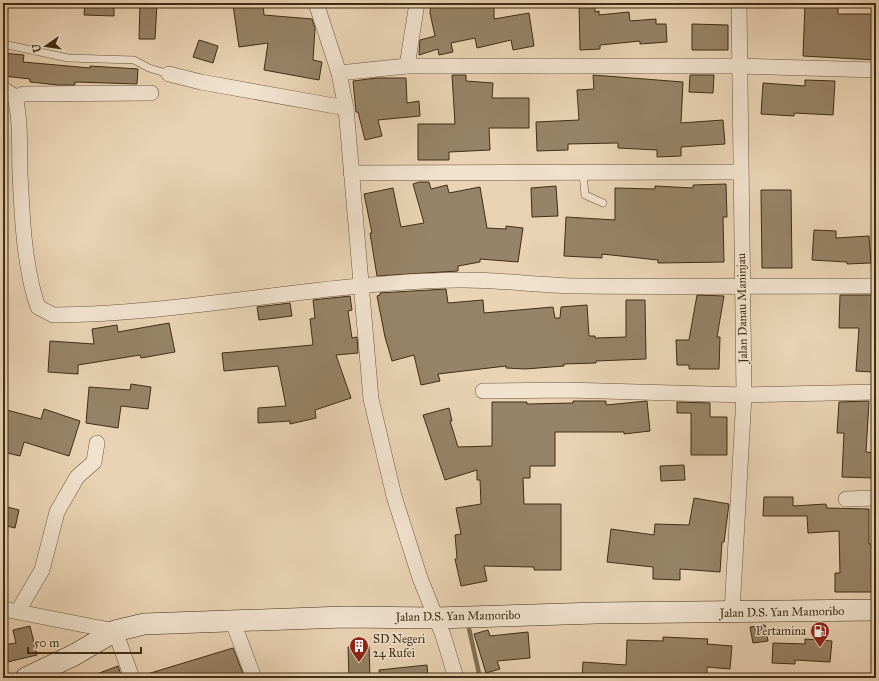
<svg xmlns="http://www.w3.org/2000/svg" width="879" height="681" viewBox="0 0 879 681" font-family="'IM FELL Great Primer',serif">
  <style>
    .lines { fill: none; stroke-linecap: round; stroke-linejoin: round }
    .stream { stroke: #826f54; stroke-width: 4.5 }
    .building { fill: #978367; stroke: #3f2d14 }
    .lane-casing { stroke: #6a563c; stroke-width: 8 }
    .street-casing { stroke: #6a563c; stroke-width: 16 }
    .secondary-casing { stroke: #3f2d14; stroke-width: 22 }
    .lane { stroke: #f1e2ce; stroke-width: 7 }
    .street { stroke: #f1e2ce; stroke-width: 15 }
    .secondary { stroke: #f1e2ce; stroke-width: 21 }
    .labels { text-anchor: middle; stroke-width: 3; stroke-linejoin: round; paint-order: stroke }
    .street-label { font-size: 12px; fill: #3f2d14; stroke: #f1e2ce }
    .poi-label { font-size: 12px; fill: #3f2d14; stroke: #f1e2ce; text-anchor: end }
  </style>
  <rect width="100%" height="100%" fill="#e9d3b4"/>
  <filter id="stains"><feTurbulence type="fractalNoise" baseFrequency=".005" numOctaves="4"/><feColorMatrix values="0 0 0 0 .2 0 0 0 0 .09 0 0 0 0 .02 0 0 0 .5 -.17"/></filter>
  <radialGradient id="worn" r=".72"><stop offset=".6" stop-color="#630" stop-opacity="0"/><stop offset="1" stop-color="#630" stop-opacity=".3"/></radialGradient>
  <g class="lines">
    <path class="stream" d="M468,624L480,678"/>
  </g>
  <g class="building">
    <path d="M85,3H114V16L84,15Z"/>
    <path d="M140,3H157L155,39H139Z"/>
    <path d="M247,3H263L264,15L312,19L315,28L313,60L322,62L319,80L264,70L268,43L239,47L233,5Z"/>
    <path d="M431,3H494V19L529,13L534,46L513,50L511,40L477,48L475,38L451,43L453,52L439,55L438,49L419,55L420,40L435,36L430,13Z"/>
    <path d="M579,3H595V12L599,11V15L629,12L630,21L656,19V24H666L667,42L640,44V41L600,45V49L580,50Z"/>
    <path d="M805,3H838V14H876V60L803,56Z"/>
    <path d="M692,24L728,25V50H692Z"/>
    <path d="M199,40L218,46L213,63L193,57Z"/>
    <path d="M3,53L24,55L23,62L90,68V66L138,69L137,84L75,82V85H58L30,82V79L3,76Z"/>
    <path d="M452,75H466V81L493,83L492,98H529V128H489L490,150L449,152V160H418V124H455Z"/>
    <path d="M593,75L683,82L681,123L723,120L725,144L681,147V156L657,157V150L618,148V143L568,144V150L537,151L536,122L579,120L577,90L594,89Z"/>
    <path d="M690,75H714L713,93L689,92Z"/>
    <path d="M377,78H406L407,103L419,101L420,116L378,120L382,136L365,140L358,112H356L353,81Z"/>
    <path d="M805,80L835,81L833,115L794,113V116L761,114L763,83L805,86Z"/>
    <path d="M419,182H429L431,189L447,185L449,193L480,187L487,228L506,229V226L523,228L518,262L480,259V262L458,266V271L377,276L370,233H372L364,194L393,188L401,227L424,223L413,184Z"/>
    <path d="M726,184L727,217H723L724,262L658,263V260L602,254V258L564,256L566,217L615,220V188L655,189V186L693,188V185Z"/>
    <path d="M556,186L558,216L532,217L531,188Z"/>
    <path d="M761,190H791L792,268H762Z"/>
    <path d="M814,230L836,231V238L869,236L871,263L847,264V262L812,260Z"/>
    <path d="M446,289L448,303L483,300L484,313L553,307L555,318H560L561,307L587,305L589,336H595V338L626,337V300H645L646,359L596,361V363L564,364V366L525,369L506,368V366L438,374L440,381L421,385L414,355L392,361L385,337L377,296L380,295V293Z"/>
    <path d="M697,295L724,296L717,337H720L719,369H689V365H677L676,340H689Z"/>
    <path d="M840,295H876V329L872,372L856,371L859,328H839Z"/>
    <path d="M350,296L352,310L348,311L352,338L357,337L358,353L336,355L351,398L315,410L316,418L290,424V421L258,423V408L286,406L278,366L224,371L222,353L313,345L310,319L315,318L313,300Z"/>
    <path d="M290,303L292,316L259,320L257,307Z"/>
    <path d="M169,323L175,352L141,358L140,355L78,365V374L48,372L50,341L94,344L92,329L117,325L118,332Z"/>
    <path d="M131,384L151,387L148,409L121,406L118,428L86,423L89,387L130,390Z"/>
    <path d="M573,401H606V405L647,401L650,431L624,434V432H555V466H530V478H523L524,504H561V570H534V567L484,566L487,581L461,586L455,559L457,558L455,535L461,534L456,508L481,504L480,480H477V470L445,480L423,415L449,408L452,421H450L458,447L492,446V402H527V404L573,403Z"/>
    <path d="M869,401L866,452L875,453L874,478L842,477L844,433H837L839,402Z"/>
    <path d="M677,402L710,403V417H727V455H691V413H677Z"/>
    <path d="M3,409L41,419L44,409L80,421L69,456L24,442L20,456L3,452Z"/>
    <path d="M684,465L685,480L661,481L660,466Z"/>
    <path d="M764,497H793V506L826,504L827,508L869,509V544H876V592H835V573H840L839,531L808,533L807,516H763Z"/>
    <path d="M694,498L729,504L724,542H722L720,572L680,569V580L653,579V567L607,562L611,529L654,535L655,524L689,525Z"/>
    <path d="M3,506L19,510L15,528L3,525Z"/>
    <path d="M765,625L768,641L753,643L750,627Z"/>
    <path d="M30,626L37,655L3,663V645L16,643L13,630Z"/>
    <path d="M488,630L490,636L528,632L530,658L497,661L500,669L486,673L474,634Z"/>
    <path d="M663,637L708,639L707,644L732,646L730,669L707,667V678L650,676V678H582L583,662L626,665L627,640L663,641Z"/>
    <path d="M805,639L832,641L830,662L795,660V664L772,663L773,643L805,644Z"/>
    <path d="M369,646L370,678H349L348,647Z"/>
    <path d="M233,648L244,676L238,678H145L144,675Z"/>
    <path d="M427,665L428,678H380L379,670Z"/>
    <path d="M118,666L122,678H90L89,677Z"/>
  </g>
  <g class="lines">
    <g class="lane-casing">
      <g id="lane">
        <path d="M3,44L68,58L134,60L149,68L169,74"/>
        <path d="M583,172L585,195L603,203"/>
      </g>
    </g>
    <g class="street-casing">
      <g id="street">
        <path d="M316,3L339,73L346,108L371,399L394,496L420,578L443,635L456,678"/>
        <path d="M407,66L417,3"/>
        <path d="M339,73L407,66H740L876,70"/>
        <path d="M169,74L201,82L346,108"/>
        <path d="M3,89L15,97C21,122 19,147 20,173C22,215 24,268 38,307L53,315C189,314 322,282 458,280C499,279 540,286 582,286C680,287 778,286 876,286"/>
        <path d="M15,97L24,94L151,93"/>
        <path d="M351,173L741,172"/>
        <path d="M483,391L567,390L744,395L876,392"/>
        <path d="M846,499L876,498"/>
        <path d="M3,609L115,631L132,678"/>
        <path d="M18,611L42,570L57,512L77,477L94,462L97,443"/>
        <path d="M732,613L744,395L739,3"/>
        <path d="M233,622L254,678"/>
      </g>
    </g>
    <g class="secondary-casing">
      <path id="secondary" d="M26,678L74,655L115,631L144,624L344,617L436,618L597,613L876,610"/>
    </g>
    <use href="#lane" class="lane"/>
    <use href="#street" class="street"/>
    <use href="#secondary" class="secondary"/>
  </g>
  <defs>
    <g id="fuel-pin" transform="scale(1)"><path d="M0 17L-7.5 6A9.5 9.5 0 1 1 7.5 6Z" fill="#8f2418" stroke="#f1e2ce"/><path d="M-5.5-6h7V0h2V4h1.3V-2.5L3-4.5l.8-.8L6-3V5H2.5V1h-1V6h-7ZM-4.2-4.7v3.2H.2V-4.7Z" fill="#fff"/></g>
    <g id="building-pin" transform="scale(1)"><path d="M0 17L-7.5 6A9.5 9.5 0 1 1 7.5 6Z" fill="#8f2418" stroke="#f1e2ce"/><path d="M-4-6H4V6H1V3H-1V6H-4ZM-2.5-4.3h1.7v1.8h-1.7ZM.8-4.3h1.7v1.8H.8ZM-2.5-1h1.7V.8h-1.7ZM.8-1h1.7V.8H.8Z" fill="#fff"/></g>
  </defs>
  <g fill-rule="evenodd">
    <use href="#fuel-pin" x="820" y="631"/>
    <use href="#building-pin" x="359" y="646"/>
  </g>
  <g class="labels">
    <g class="street-label">
      <text transform="translate(742 308) rotate(-91)" y="4">Jalan Danau Maninjau</text>
      <text transform="translate(782 612) rotate(-1)" y="4">Jalan D.S. Yan Mamoribo</text>
      <text transform="translate(458 616) rotate(-1)" y="4">Jalan D.S. Yan Mamoribo</text>
    </g>
    <g class="poi-label">
      <text x="806" y="635">Pertamina</text>
      <text x="373" y="643" text-anchor="start">SD Negeri<tspan x="373" dy="14">24 Rufei</tspan></text>
    </g>
  </g>
  <rect width="879" height="681" fill="none" stroke="#e9d3b4" stroke-width="16"/>
  <rect x="4" y="4" width="871" height="673" fill="none" stroke="#3f2d14" stroke-width="2"/>
  <rect x="8" y="8" width="863" height="665" fill="none" stroke="#3f2d14"/>
  <g transform="translate(46 46) rotate(257)" stroke="#f1e2ce" stroke-width="3" paint-order="stroke">
  <path d="M0-3L7 15L0 10L-7 15Z" fill="#3f2d14"/>
  <text y="-6" font-size="11" font-weight="bold" text-anchor="middle" fill="#3f2d14">U</text>
  </g>
  <path d="M28 647v6h113v-6" fill="none" stroke="#3f2d14" stroke-width="2"/>
  <text x="34" y="647" font-size="12" fill="#3f2d14" stroke="#f1e2ce" stroke-width="3" paint-order="stroke">50 m</text>
  <rect width="100%" height="100%" filter="url(#stains)"/>
  <rect width="100%" height="100%" fill="url(#worn)"/>
</svg>
